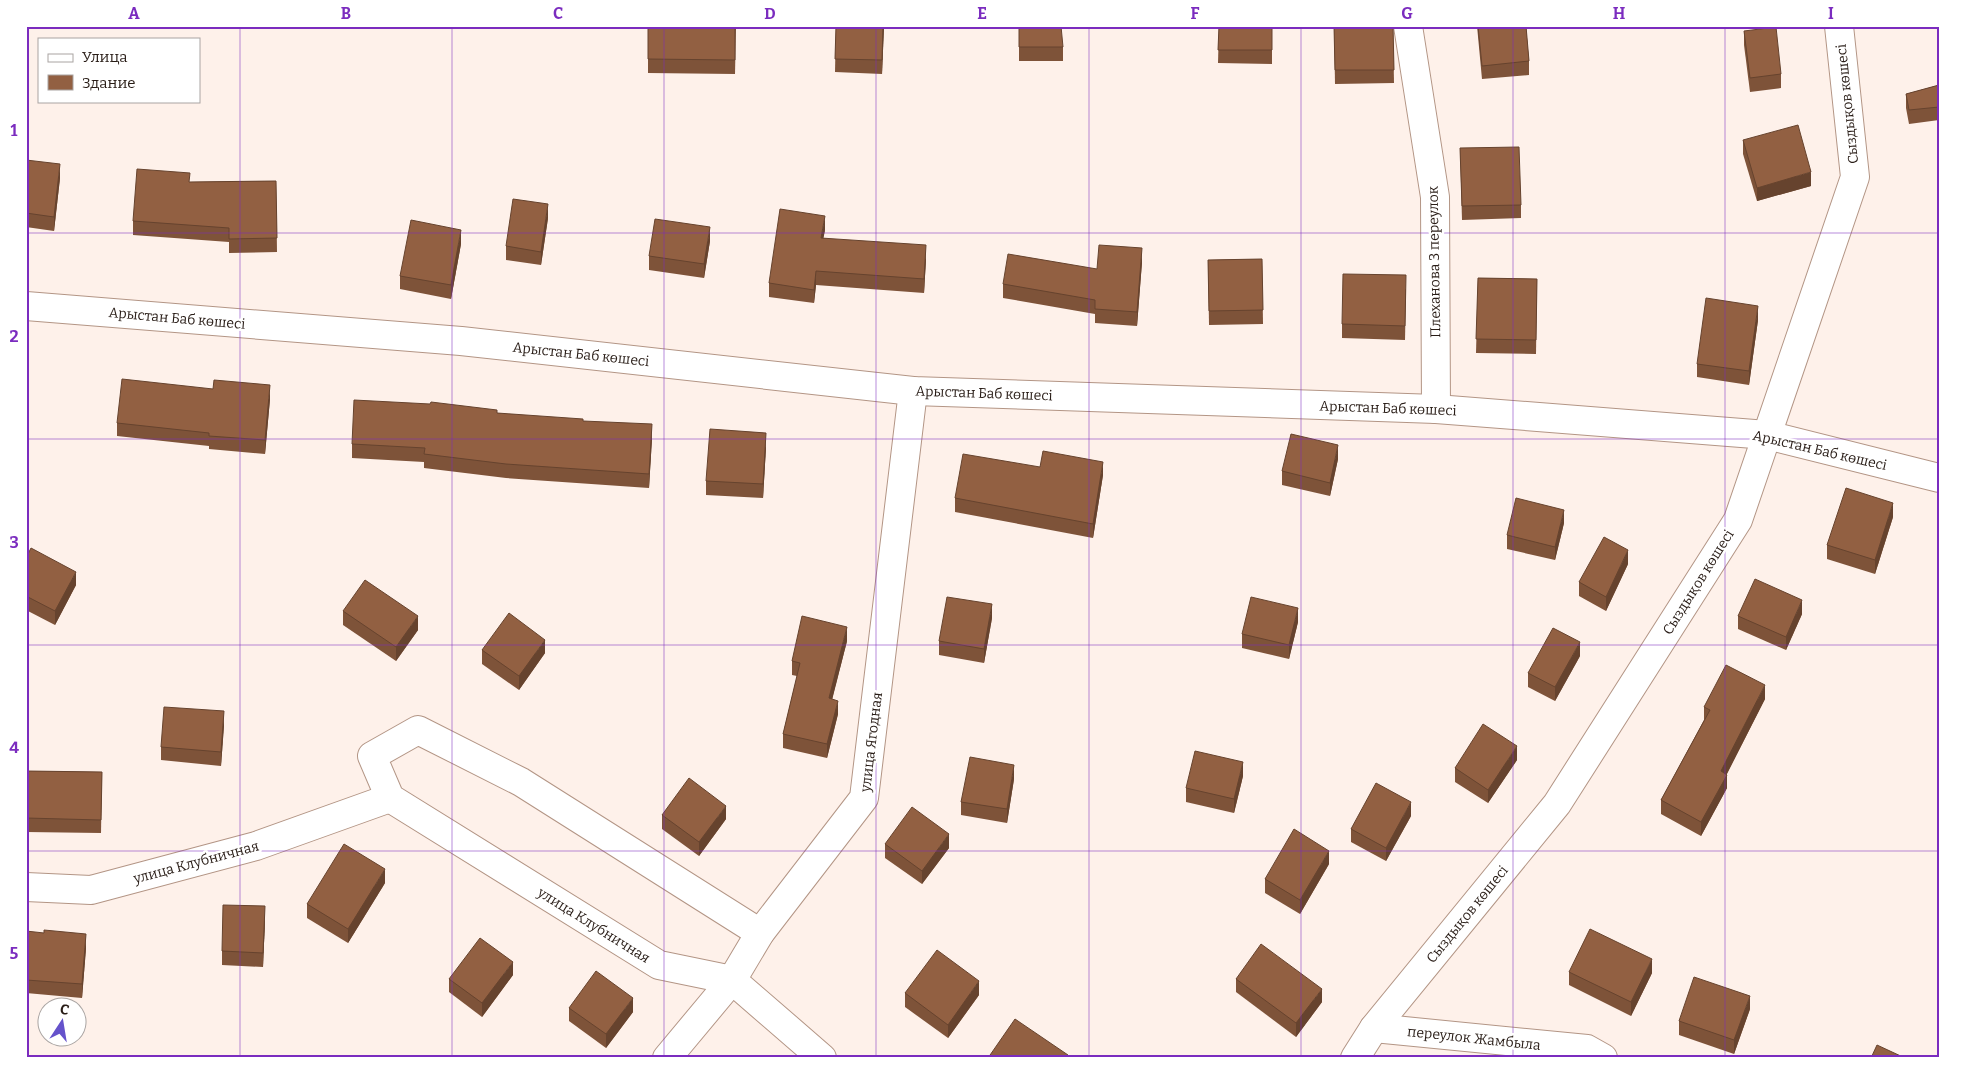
<svg xmlns="http://www.w3.org/2000/svg" width="1965" height="1084" font-family="Bitter,serif">
	<style>
		.lines { fill: none; stroke-linecap: round; stroke-linejoin: round }
		.street-casing { stroke: #b39585; stroke-width: 30 }
		.street { stroke: #fff; stroke-width: 28 }
		.wall { fill: #7e5339 }
		.shaded-wall { fill: #66432e }
		.building { fill: #926042; stroke: #66432e }
		.grid { fill: none; stroke: #7b2cbf; stroke-width: 1; stroke-opacity: 0.55 }
		.labels { text-anchor: middle; stroke-width: 5; stroke-linejoin: round; paint-order: stroke }
		.street-label { font-size: 14px; fill: #281c16; stroke: #fff }
		.neatline { fill: none; stroke: #7b2cbf; stroke-width: 2 }
		.grid-label { font-size: 16px; text-anchor: middle; font-weight: bold; fill: #7b2cbf }
	</style>
	<rect width="100%" height="100%" fill="#fef1ea"/>
	<g class="lines">
		<defs>
			<g id="street">
				<polyline points="1408,26 1435,197 1436,409"/>
				<polyline points="26,306 461,341 913,391 1436,409 1767,435 1939,478"/>
				<polyline points="26,887 91,890 256,846 390,798"/>
				<polyline points="760,933 521,782 418,730 372,756 390,798 659,965 732,980 822,1058"/>
				<polyline points="1374,1028 1587,1049 1603,1058"/>
				<polyline points="667,1058 732,980 760,933 864,798 913,391"/>
				<polyline points="1355,1058 1374,1028 1557,804 1738,520 1855,177 1839,26"/>
			</g>
		</defs>
		<!-- street casing -->
		<use href="#street" class="street-casing"/>
		<!-- street -->
		<use href="#street" class="street"/>
	</g>
	<!-- wall -->
	<g class="wall">
		<polygon points="648,26 736,26 735,74 648,73"/>
		<polygon points="836,26 884,26 882,74 835,72"/>
		<polygon points="1019,26 1063,47 1063,61 1019,61"/>
		<polygon points="1219,26 1272,26 1272,64 1218,63"/>
		<polygon points="1334,26 1393,26 1394,83 1335,84"/>
		<polygon points="1477,26 1526,26 1529,61 1529,75 1482,79"/>
		<polygon points="1744,31 1781,74 1781,88 1750,92 1744,45"/>
		<polygon points="1939,85 1939,120 1909,124 1906,108 1906,94"/>
		<polygon points="1743,140 1811,186 1757,201 1743,154"/>
		<polygon points="1460,148 1521,205 1521,218 1462,220"/>
		<polygon points="26,160 60,178 54,231 26,227"/>
		<polygon points="276,181 277,252 229,253 229,242 133,235 133,221 190,182"/>
		<polygon points="548,218 541,265 506,260 506,246"/>
		<polygon points="825,230 823,238 926,259 924,293 816,285 814,303 769,297 769,283"/>
		<polygon points="710,241 704,278 649,270 649,256"/>
		<polygon points="461,244 451,299 400,289 400,276"/>
		<polygon points="1262,259 1263,324 1209,325 1208,260"/>
		<polygon points="1142,262 1137,326 1095,323 1095,314 1003,298 1003,284"/>
		<polygon points="1478,278 1537,279 1536,354 1476,353"/>
		<polygon points="1406,289 1405,340 1342,338 1342,324"/>
		<polygon points="1758,320 1749,385 1697,377 1697,364"/>
		<polygon points="270,399 265,454 209,449 209,446 117,436 117,423"/>
		<polygon points="497,413 583,421 652,438 649,488 506,478 424,468 424,462 352,458 352,444"/>
		<polygon points="766,447 763,498 706,495 706,481"/>
		<polygon points="1338,459 1330,496 1282,485 1282,471"/>
		<polygon points="1040,467 1103,475 1093,538 955,512 955,498"/>
		<polygon points="1893,517 1875,574 1827,559 1827,545"/>
		<polygon points="1564,523 1555,560 1507,549 1507,535"/>
		<polygon points="26,558 76,585 55,625 26,610"/>
		<polygon points="1628,564 1606,611 1579,596 1579,582"/>
		<polygon points="343,611 418,630 396,661 343,625"/>
		<polygon points="1802,614 1786,650 1738,629 1738,616"/>
		<polygon points="992,618 984,663 939,655 939,641"/>
		<polygon points="1298,622 1289,659 1242,648 1242,634"/>
		<polygon points="847,641 832,699 838,714 827,758 783,748 783,734 797,676 792,675 792,661"/>
		<polygon points="482,650 545,653 519,690 482,664"/>
		<polygon points="1580,656 1555,701 1528,687 1528,673"/>
		<polygon points="1765,699 1727,774 1727,788 1701,836 1661,814 1661,800 1704,720 1704,707"/>
		<polygon points="224,725 221,766 161,760 161,747"/>
		<polygon points="1517,760 1488,803 1455,782 1455,768"/>
		<polygon points="26,771 102,772 101,833 26,832"/>
		<polygon points="1243,776 1234,813 1186,802 1186,788"/>
		<polygon points="1014,779 1007,823 961,815 961,802"/>
		<polygon points="662,815 726,819 699,856 662,829"/>
		<polygon points="1411,816 1386,861 1351,842 1351,829"/>
		<polygon points="885,844 949,848 922,884 885,858"/>
		<polygon points="1329,864 1300,914 1265,893 1265,879"/>
		<polygon points="385,883 348,943 307,918 307,904"/>
		<polygon points="265,920 263,967 222,965 222,951"/>
		<polygon points="26,931 86,948 82,998 26,993"/>
		<polygon points="1569,972 1652,973 1631,1016 1569,985"/>
		<polygon points="513,975 482,1017 449,992 449,979"/>
		<polygon points="1236,979 1322,1002 1296,1037 1236,992"/>
		<polygon points="905,993 979,995 948,1038 905,1007"/>
		<polygon points="569,1008 633,1012 606,1048 569,1021"/>
		<polygon points="1750,1009 1734,1054 1679,1035 1679,1021"/>
	</g>
	<!-- shaded-wall -->
	<g class="shaded-wall">
		<polygon points="883,26 884,26 882,74 882,60"/>
		<polygon points="60,164 60,178 54,231 54,217"/>
		<polygon points="1811,172 1811,186 1757,201 1757,188"/>
		<polygon points="548,204 548,218 541,265 541,252"/>
		<polygon points="825,216 825,230 821,251 821,238"/>
		<polygon points="710,227 710,241 704,278 704,264"/>
		<polygon points="461,230 461,244 451,299 451,285"/>
		<polygon points="926,245 926,259 924,293 924,279"/>
		<polygon points="1142,248 1142,262 1137,326 1137,312"/>
		<polygon points="816,271 816,285 814,303 814,290"/>
		<polygon points="1758,306 1758,320 1749,385 1749,371"/>
		<polygon points="270,385 270,399 265,454 265,440"/>
		<polygon points="652,424 652,438 649,488 649,474"/>
		<polygon points="766,433 766,447 763,498 763,484"/>
		<polygon points="1338,445 1338,459 1330,496 1330,483"/>
		<polygon points="1103,462 1103,475 1093,538 1093,524"/>
		<polygon points="1893,503 1893,517 1875,574 1875,560"/>
		<polygon points="1564,510 1564,523 1555,560 1555,547"/>
		<polygon points="1628,550 1628,564 1606,611 1606,597"/>
		<polygon points="76,572 76,585 55,625 55,611"/>
		<polygon points="1802,600 1802,614 1786,650 1786,637"/>
		<polygon points="992,604 992,618 984,663 984,649"/>
		<polygon points="1298,608 1298,622 1289,659 1289,645"/>
		<polygon points="418,616 418,630 396,661 396,647"/>
		<polygon points="847,627 847,641 829,712 829,698"/>
		<polygon points="545,640 545,653 519,690 519,676"/>
		<polygon points="1580,642 1580,656 1555,701 1555,687"/>
		<polygon points="1765,685 1765,699 1721,785 1721,771"/>
		<polygon points="838,701 838,714 827,758 827,744"/>
		<polygon points="224,711 224,725 221,766 221,752"/>
		<polygon points="1517,746 1517,760 1488,803 1488,790"/>
		<polygon points="1243,762 1243,776 1234,813 1234,799"/>
		<polygon points="1014,765 1014,779 1007,823 1007,809"/>
		<polygon points="1727,775 1727,788 1701,836 1701,822"/>
		<polygon points="1411,802 1411,816 1386,861 1386,848"/>
		<polygon points="726,806 726,819 699,856 699,842"/>
		<polygon points="949,834 949,848 922,884 922,871"/>
		<polygon points="1329,851 1329,864 1300,914 1300,900"/>
		<polygon points="385,869 385,883 348,943 348,929"/>
		<polygon points="265,906 265,920 263,967 263,953"/>
		<polygon points="86,934 86,948 82,998 82,984"/>
		<polygon points="1652,959 1652,973 1631,1016 1631,1002"/>
		<polygon points="513,962 513,975 482,1017 482,1003"/>
		<polygon points="979,981 979,995 948,1038 948,1025"/>
		<polygon points="1322,989 1322,1002 1296,1037 1296,1023"/>
		<polygon points="1750,996 1750,1009 1734,1054 1734,1040"/>
		<polygon points="633,998 633,1012 606,1048 606,1034"/>
	</g>
	<!-- building -->
	<g class="building">
		<polygon points="648,26 735,26 735,60 648,59"/>
		<polygon points="836,26 883,26 882,60 835,59"/>
		<polygon points="1019,26 1061,26 1063,47 1019,47"/>
		<polygon points="1219,26 1272,26 1272,50 1218,50"/>
		<polygon points="1334,26 1393,26 1394,70 1335,70"/>
		<polygon points="1478,26 1526,26 1529,61 1482,66"/>
		<polygon points="1776,27 1781,74 1750,78 1744,31"/>
		<polygon points="1939,85 1939,107 1909,110 1906,94"/>
		<polygon points="1798,125 1811,172 1757,188 1743,140"/>
		<polygon points="1519,147 1521,205 1462,206 1460,148"/>
		<polygon points="26,160 60,164 54,217 26,213"/>
		<polygon points="137,169 190,173 189,182 276,181 277,238 229,239 229,228 133,221"/>
		<polygon points="513,199 548,204 541,252 506,246"/>
		<polygon points="780,209 825,216 821,238 926,245 924,279 816,271 814,290 769,283"/>
		<polygon points="655,219 710,227 704,264 649,256"/>
		<polygon points="411,220 461,230 451,285 400,276"/>
		<polygon points="1099,245 1142,248 1137,312 1095,309 1095,300 1003,284 1008,254 1097,269"/>
		<polygon points="1262,259 1263,310 1209,311 1208,260"/>
		<polygon points="1343,274 1406,275 1405,326 1342,324"/>
		<polygon points="1478,278 1537,279 1536,340 1476,339"/>
		<polygon points="1706,298 1758,306 1749,371 1697,364"/>
		<polygon points="122,379 213,389 214,380 270,385 265,440 209,436 209,433 117,423"/>
		<polygon points="354,400 430,404 431,402 497,410 497,413 583,419 583,421 652,424 649,474 506,464 424,454 425,448 352,444"/>
		<polygon points="710,429 766,433 763,484 706,481"/>
		<polygon points="1291,434 1338,445 1330,483 1282,471"/>
		<polygon points="1043,451 1103,462 1093,524 955,498 963,454 1040,467"/>
		<polygon points="1846,488 1893,503 1875,560 1827,545"/>
		<polygon points="1516,498 1564,510 1555,547 1507,535"/>
		<polygon points="1604,537 1628,550 1606,597 1579,582"/>
		<polygon points="31,548 76,572 55,611 26,596 26,558"/>
		<polygon points="1755,579 1802,600 1786,637 1738,616"/>
		<polygon points="365,580 418,616 396,647 343,611"/>
		<polygon points="947,597 992,604 984,649 939,641"/>
		<polygon points="1251,597 1298,608 1289,645 1242,634"/>
		<polygon points="509,613 545,640 519,676 482,650"/>
		<polygon points="802,616 847,627 829,698 838,701 827,744 783,734 800,663 792,661"/>
		<polygon points="1553,628 1580,642 1555,687 1528,673"/>
		<polygon points="1726,665 1765,685 1721,771 1727,775 1701,822 1661,800 1710,710 1704,707"/>
		<polygon points="164,707 224,711 221,752 161,747"/>
		<polygon points="1483,724 1517,746 1488,790 1455,768"/>
		<polygon points="1195,751 1243,762 1234,799 1186,788"/>
		<polygon points="970,757 1014,765 1007,809 961,802"/>
		<polygon points="26,771 102,772 101,820 26,818"/>
		<polygon points="689,778 726,806 699,842 662,815"/>
		<polygon points="1376,783 1411,802 1386,848 1351,829"/>
		<polygon points="912,807 949,834 922,871 885,844"/>
		<polygon points="1294,829 1329,851 1300,900 1265,879"/>
		<polygon points="344,844 385,869 348,929 307,904"/>
		<polygon points="223,905 265,906 263,953 222,951"/>
		<polygon points="1590,929 1652,959 1631,1002 1569,972"/>
		<polygon points="44,930 86,934 82,984 26,980 26,931 44,933"/>
		<polygon points="480,938 513,962 482,1003 449,979"/>
		<polygon points="1261,944 1322,989 1296,1023 1236,979"/>
		<polygon points="937,950 979,981 948,1025 905,993"/>
		<polygon points="596,971 633,998 606,1034 569,1008"/>
		<polygon points="1694,977 1750,996 1734,1040 1679,1021"/>
		<polygon points="1015,1019 1068,1055 1066,1058 988,1058"/>
		<polygon points="1877,1045 1905,1058 1871,1058"/>
	</g>
	<!-- grid -->
	<path class="grid" d="M240,26V1058M452,26V1058M664,26V1058M876,26V1058M1089,26V1058M1301,26V1058M1513,26V1058M1725,26V1058M26,233H1939M26,439H1939M26,645H1939M26,851H1939"/>
	<g class="labels">
		<!-- street labels -->
		<g class="street-label">
			<text transform="translate(1847 104) rotate(-96)" y="5">Сыздықов көшесі</text>
			<text transform="translate(1434 262) rotate(-91)" y="5">Плеханова 3 переулок</text>
			<text transform="translate(177 318) rotate(5)" y="5">Арыстан Баб көшесі</text>
			<text transform="translate(581 354) rotate(6)" y="5">Арыстан Баб көшесі</text>
			<text transform="translate(984 393) rotate(2)" y="5">Арыстан Баб көшесі</text>
			<text transform="translate(1388 408) rotate(2)" y="5">Арыстан Баб көшесі</text>
			<text transform="translate(1820 450) rotate(13)" y="5">Арыстан Баб көшесі</text>
			<text transform="translate(1698 582) rotate(-58)" y="5">Сыздықов көшесі</text>
			<text transform="translate(871 742) rotate(-83)" y="5">улица Ягодная</text>
			<text transform="translate(196 862) rotate(-15)" y="5">улица Клубничная</text>
			<text transform="translate(1467 914) rotate(-51)" y="5">Сыздықов көшесі</text>
			<text transform="translate(594 925) rotate(32)" y="5">улица Клубничная</text>
			<text transform="translate(1474 1038) rotate(6)" y="5">переулок Жамбыла</text>
		</g>
	</g>
	<!-- border -->
	<rect width="1965" height="1084" fill="none" stroke="#ffffff" stroke-width="55"/>
	<!-- legend -->
	<rect x="38" y="38" width="162" height="65" fill="#ffffff" stroke="#a9a4a2"/>
	<rect x="48" y="54" width="25" height="8" fill="#ffffff" stroke="#a9a4a2"/>
	<text x="82" y="62" font-size="15" fill="#281c16">Улица</text>
	<rect x="48" y="75" width="25" height="15" fill="#926042" stroke="#a9a4a2"/>
	<text x="82" y="88" font-size="15" fill="#281c16">Здание</text>
	<!-- north arrow -->
	<g transform="translate(62 1022) rotate(12)"><circle r="24" fill="#ffffff" stroke="#a9a4a2"/>
	<path d="M0-4L9 19L0 12L-9 19Z" fill="#6552cb"/>
	<text y="-8" font-size="14" font-weight="bold" text-anchor="middle" fill="#281c16">С</text>
	</g>
	<rect x="28" y="28" width="1910" height="1028" class="neatline"/>
	<g class="grid-label">
		<text x="134" y="19">A</text>
		<text x="346" y="19">B</text>
		<text x="558" y="19">C</text>
		<text x="770" y="19">D</text>
		<text x="982" y="19">E</text>
		<text x="1195" y="19">F</text>
		<text x="1407" y="19">G</text>
		<text x="1619" y="19">H</text>
		<text x="1831" y="19">I</text>
		<text x="14" y="136">1</text>
		<text x="14" y="342">2</text>
		<text x="14" y="548">3</text>
		<text x="14" y="753">4</text>
		<text x="14" y="959">5</text>
	</g>
</svg>
